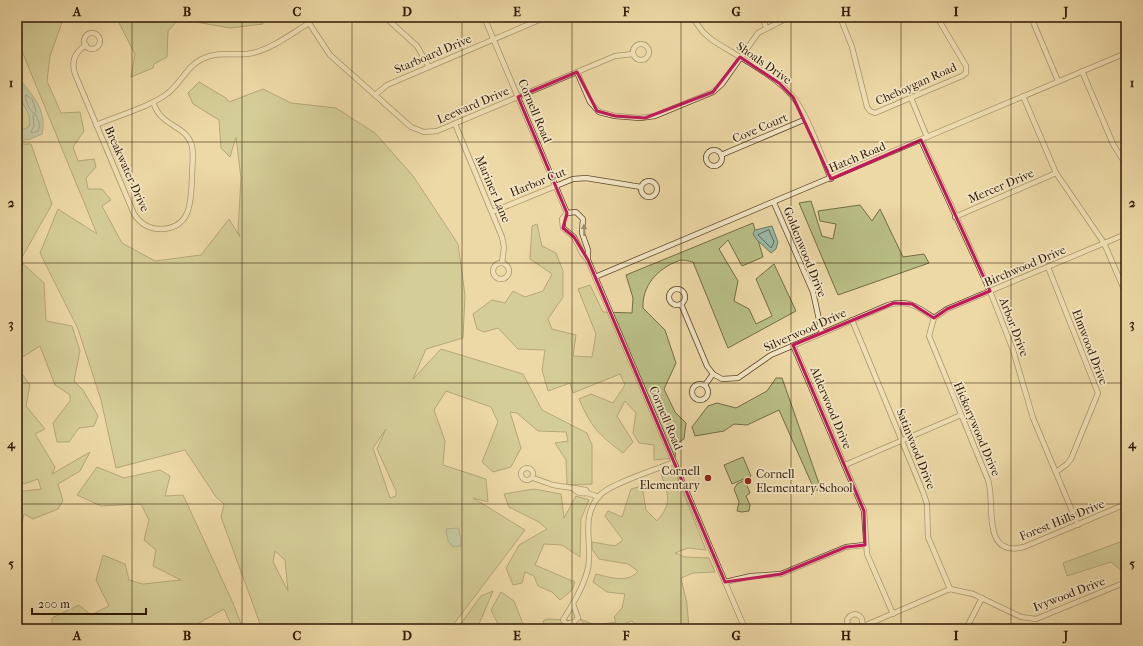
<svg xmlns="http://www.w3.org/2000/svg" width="1143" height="646" font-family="'IM FELL French Canon',serif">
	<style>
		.green { fill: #b9bf86; stroke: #746c45; fill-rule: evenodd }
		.water { fill: #99baa7; stroke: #6f7a66 }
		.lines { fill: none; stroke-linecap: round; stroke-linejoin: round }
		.shore { stroke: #646a56; stroke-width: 1 }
		.minor-casing { stroke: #5e492c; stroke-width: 6 }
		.minor { stroke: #f3e6c5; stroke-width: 4.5 }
		.oneway { fill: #9b8a6e }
		.marked { fill: none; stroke: #c2185b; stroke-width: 3; stroke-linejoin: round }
		.grid { fill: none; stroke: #2f1904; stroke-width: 1; stroke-opacity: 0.55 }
		.poi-dot { fill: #8f2418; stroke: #f3e6c5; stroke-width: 1.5 }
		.labels { text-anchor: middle; stroke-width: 3.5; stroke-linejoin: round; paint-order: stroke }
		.street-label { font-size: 12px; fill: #2f1904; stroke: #f3e6c5 }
		.poi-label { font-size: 12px; fill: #2f1904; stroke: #f3e6c5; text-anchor: end }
		.neatline { fill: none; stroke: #2f1904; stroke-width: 1.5 }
		.grid-label { font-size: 13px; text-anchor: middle; font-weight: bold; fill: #2f1904 }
	</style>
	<rect width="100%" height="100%" fill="#edd9a6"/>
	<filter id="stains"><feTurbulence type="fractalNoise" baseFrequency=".005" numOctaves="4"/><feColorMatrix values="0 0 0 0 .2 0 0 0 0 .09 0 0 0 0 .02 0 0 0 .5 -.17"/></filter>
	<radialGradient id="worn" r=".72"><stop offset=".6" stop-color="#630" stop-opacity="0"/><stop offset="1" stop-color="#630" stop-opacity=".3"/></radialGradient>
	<!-- green -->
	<g class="green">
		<path d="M17,17H64L50,56L47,81L61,113L80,112L84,131L73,147L78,161L94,159L96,167L86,178L88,189H102L111,200L102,206L122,243L155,261L201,255L229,219L240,237L238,231L241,178L236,137L230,157L221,148L219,120L193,104L188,93L199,82L226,98L229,102L263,89L291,103L336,108L375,133L413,176L458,244L465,295L463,338L426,349L413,379L441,349L523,374L542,410L587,433L592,445V484L567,485L566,460L555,443L568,441L566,432L538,431L517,413L510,412L521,448L511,467L493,472L482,462L498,422L491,407L446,391L434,410L445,441L443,465L486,479L488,502L473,498L525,530L450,629H262L221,517L224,504L216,497L185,450L116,468L101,400L78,329L40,253L58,209L97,234L17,39ZM386,429L377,449L396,491V496L390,498L373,448ZM275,551L285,560L288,591L273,562Z"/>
		<polygon points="116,17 260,17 263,24 230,28 179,19 168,31 167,57 154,64 153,68 131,77 135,54"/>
		<polygon points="17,93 33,115 27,131 17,132"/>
		<polygon points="17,144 31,144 52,204 20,261 44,283 46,321 72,326 80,351 74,381 83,390 98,416 94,426 79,428 69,442 57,442 53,423 70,401 70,395 55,385 40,346 21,358 17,367 30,385 26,406 45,429 35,434 55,467 52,474 90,452 80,471 58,484 63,501 58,509 33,519 24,514 22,522 17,524 17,492 41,489 38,479 24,484 17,479"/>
		<polygon points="811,201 822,236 833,239 836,224 820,221 818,211 860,205 872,221 880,209 903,257 924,254 929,263 838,295 799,203"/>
		<path d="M753,223L763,257L742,266L728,240L719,249L738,281L734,301L749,309L756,324L772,316L756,279L774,264L796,311L728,348L693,262C689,261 682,259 678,261C657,269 642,286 643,308L665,330L676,363L664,389L675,412L686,423L684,439L676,444L675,458L654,460V445L639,443L633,433L636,413L625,401L617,416L633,442L623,453C598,434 592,428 579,399L591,394L613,403L625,385L620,374L573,393L570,383L548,391L542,370L545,350L518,349L498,328L484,332L477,329L473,314L492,300L505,303L513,291L525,297L543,291L552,274L530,259L532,226L537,224L542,246L556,253L563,271V297L548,319L552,329L576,335L573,356L592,357L596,334L578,289L590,285L603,312L632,313L633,298L626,275Z"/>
		<polygon points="776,378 782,378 822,492 814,489 779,410 747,425 734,424 724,431 695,436 692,427 708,406 717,403 736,408 767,391"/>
		<polygon points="743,457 751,476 732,484 724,465"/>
		<path d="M97,467L124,478L160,470L170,476L165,496L183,495L233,603L243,629H226L231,625L224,609L188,629H96L92,626C87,630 78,631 72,627L71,629H52V618L79,605L91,615L109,606L96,580L103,555L125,564L129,580L143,584L181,580L153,566L156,550L144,540L149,520L141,504L101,506L77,495Z"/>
		<path d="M675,472L706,550L688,548L675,553L685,557L709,558L715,572L693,573L681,578L687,604L689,629H640L632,621L626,623L628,629H588L580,619L595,625L616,622L614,617L622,608L625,594L607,592L593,582L596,574C609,577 628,584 638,571L628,564L599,559L592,549V542L615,546L623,540L605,516L608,511L622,517L631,489L642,486L646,510L657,521C673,502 668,495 661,474Z"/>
		<polygon points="745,480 750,493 746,496 750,505 749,511 742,512 737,511 739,502 734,489 737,484"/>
		<polygon points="534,489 561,494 564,518 576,496 589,500 581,519 580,557 562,545 544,544 535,565 575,582 572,590 560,600 552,592 538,586 534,576 525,572 522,583 513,585 506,568 519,545 547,529 539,522 509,507 504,494"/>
		<polygon points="1126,534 1126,571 1123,572 1111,562 1067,576 1063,563 1123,541"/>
		<polygon points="493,591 477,629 457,629 481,596"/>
		<polygon points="501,592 514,601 525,629 496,629 499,626 491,610"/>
		<polygon points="547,619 568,620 573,629 546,629 543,621"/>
	</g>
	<!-- water -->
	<g class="water">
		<path d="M17,77C31,93 48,110 42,134L30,139L17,141V131L27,128L30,125L29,115L17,92Z"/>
		<polygon points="772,226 778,242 776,249 771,253 757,240 753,234 755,230"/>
		<polygon points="458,528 461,538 461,546 453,547 448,541 446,529"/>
	</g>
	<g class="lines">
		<!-- shore -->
		<g class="shore">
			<polygon points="26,95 32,99 36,111 34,114 29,108 25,97"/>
			<polygon points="36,115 40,125 38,131 32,133 31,131 34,126 33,116"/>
			<polygon points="769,230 774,242 771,248 758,235"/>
		</g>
		<defs>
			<g id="minor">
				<polyline points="305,17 330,55 411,127 424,132 437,131 615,56 633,54"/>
				<polyline points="385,17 417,46 429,67"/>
				<polyline points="484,17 567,213"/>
				<path d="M692,17L703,32L712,40C737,56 777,76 794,98C809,118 821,155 831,179"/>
				<polyline points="762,17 766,27"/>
				<polyline points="840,17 852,47 867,107 870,111 875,113 962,76 966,73 966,66 937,17"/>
				<polyline points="1031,17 1058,81"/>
				<circle cx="92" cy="41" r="8"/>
				<circle cx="641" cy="52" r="8"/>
				<path d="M86,45C75,52 71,62 75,74L134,214C140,223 149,229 160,229C192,229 191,200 192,176C192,167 194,155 192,146C187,129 173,128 162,117C157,113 155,107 153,102"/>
				<polyline points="1082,71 1113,144 1126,165"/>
				<polyline points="577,72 590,102 599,112 615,116 640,118 655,116 713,92 722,84 758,33 789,17"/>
				<polyline points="375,95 387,85 546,17"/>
				<polyline points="1023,96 1056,173 1104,243 1126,294"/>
				<polyline points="911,98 927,137"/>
				<polyline points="455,124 502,237 504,247 502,263"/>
				<path d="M96,125C117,116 152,106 168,93C181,83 187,66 202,59C219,50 235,57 253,53C273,48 291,34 309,23"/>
				<polyline points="921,140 990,291 1013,350 1033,418 1078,525"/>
				<circle cx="714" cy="158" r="8"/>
				<polyline points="721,155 806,119"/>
				<circle cx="649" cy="189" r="8"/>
				<polyline points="774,203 813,292 822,333"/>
				<polyline points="492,212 573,179 586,178 641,187"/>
				<polyline points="955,217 1056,173"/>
				<path d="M1126,234L947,309L934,318L929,336L988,480C996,503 980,558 1024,547L1126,504"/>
				<polyline points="588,260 588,250 582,233 583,219 576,212 567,213 562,219 563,228 574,237 582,253 588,260 745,629"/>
				<circle cx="501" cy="271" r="8"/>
				<polyline points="1048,267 1098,393 1071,459 1067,464 1056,472"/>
				<polyline points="595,277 1126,53"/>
				<circle cx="677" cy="297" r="8"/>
				<path d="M681,304L707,366L713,374L722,379L738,378L771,355L888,305C908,299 918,307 934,318"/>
				<polyline points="852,320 923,492 927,504 928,537 950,589"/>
				<polyline points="793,345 864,511 867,554 893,614"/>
				<circle cx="700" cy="392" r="8"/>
				<polyline points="705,385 713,374"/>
				<polyline points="845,465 961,415"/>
				<circle cx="527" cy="474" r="6"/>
				<polyline points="533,478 553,485 586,490 587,493 599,497"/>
				<path d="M573,488C577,493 582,494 587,493"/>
				<polyline points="725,582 751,576 781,574 846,547 865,545"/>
				<path d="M573,604L578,618L574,622L567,624L563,620C573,604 584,586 588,568C593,544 580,518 599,496C609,484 658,469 674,462"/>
				<polyline points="863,625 866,625 950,589 973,594 1021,617 1036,619 1126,582"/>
				<path d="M851,629L848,626L847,620C854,607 869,619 859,629"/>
				<polyline points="966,629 982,598"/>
			</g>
		</defs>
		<!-- minor casing -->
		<use href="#minor" class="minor-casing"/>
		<!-- minor -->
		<use href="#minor" class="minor"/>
	</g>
	<!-- one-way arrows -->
	<defs><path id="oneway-solid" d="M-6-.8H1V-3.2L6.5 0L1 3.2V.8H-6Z"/></defs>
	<use class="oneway" href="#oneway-solid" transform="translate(584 230) rotate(-91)"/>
	<!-- marked area -->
	<path d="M0 0H1143V646H0ZM740,57L779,83L793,97L831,179L921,140L990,291L947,309L934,318L912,304L894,303L793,345L864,511L865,545L846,547L781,574L725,582L588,260L574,237L563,228L567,213L518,97L577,72L597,111L615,116L645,118L713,92Z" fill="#edd9a6" fill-opacity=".55" fill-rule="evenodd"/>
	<path class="marked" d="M740,57L779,83L793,97L831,179L921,140L990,291L947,309L934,318L912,304L894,303L793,345L864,511L865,545L846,547L781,574L725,582L588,260L574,237L563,228L567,213L518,97L577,72L597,111L615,116L645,118L713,92Z"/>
	<!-- grid -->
	<path class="grid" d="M132,17V629M242,17V629M352,17V629M462,17V629M572,17V629M681,17V629M791,17V629M901,17V629M1011,17V629M17,142H1126M17,263H1126M17,383H1126M17,504H1126"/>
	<!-- markers -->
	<g class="poi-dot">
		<circle cx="708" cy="478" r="4"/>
		<circle cx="748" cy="481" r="4"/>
	</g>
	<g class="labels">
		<!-- street labels -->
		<g class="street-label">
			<text transform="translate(433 54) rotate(-23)" y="4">Starboard Drive</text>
			<text transform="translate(764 63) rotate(35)" y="4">Shoals Drive</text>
			<text transform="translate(916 84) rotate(-24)" y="4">Cheboygan Road</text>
			<text transform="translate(473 105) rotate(-23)" y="4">Leeward Drive</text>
			<text transform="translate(535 111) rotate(67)" y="4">Cornell Road</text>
			<text transform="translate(760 128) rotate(-23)" y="4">Cove Court</text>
			<text transform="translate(857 157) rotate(-23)" y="4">Hatch Road</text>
			<text transform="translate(127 169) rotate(66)" y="4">Breakwater Drive</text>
			<text transform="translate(538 182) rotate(-22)" y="4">Harbor Cut</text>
			<text transform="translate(1001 186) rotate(-23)" y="4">Mercer Drive</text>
			<text transform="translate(493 189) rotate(67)" y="4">Mariner Lane</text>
			<text transform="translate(805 252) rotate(68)" y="4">Goldenwood Drive</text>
			<text transform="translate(1025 266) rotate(-23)" y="4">Birchwood Drive</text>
			<text transform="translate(1014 327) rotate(69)" y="4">Arbor Drive</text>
			<text transform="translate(805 330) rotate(-24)" y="4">Silverwood Drive</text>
			<text transform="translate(1090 347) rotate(69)" y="4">Elmwood Drive</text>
			<text transform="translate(831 408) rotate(67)" y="4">Alderwood Drive</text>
			<text transform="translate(666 418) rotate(67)" y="4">Cornell Road</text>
			<text transform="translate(977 429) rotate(67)" y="4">Hickorywood Drive</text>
			<text transform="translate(916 449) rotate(68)" y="4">Satinwood Drive</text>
			<text transform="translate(1062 520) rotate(-22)" y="4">Forest Hills Drive</text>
			<text transform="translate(1069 594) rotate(-21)" y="4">Ivywood Drive</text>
		</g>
		<!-- poi labels -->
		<g class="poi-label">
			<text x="700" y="475">Cornell<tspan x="700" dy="14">Elementary</tspan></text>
			<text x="756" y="478" text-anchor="start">Cornell<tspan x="756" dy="14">Elementary School</tspan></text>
		</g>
	</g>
	<!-- margin -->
	<rect width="1143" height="646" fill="none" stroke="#edd9a6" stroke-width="44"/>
	<!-- scale -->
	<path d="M32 608v6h114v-6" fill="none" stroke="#2f1904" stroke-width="2"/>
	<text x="38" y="608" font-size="12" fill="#2f1904" stroke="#f3e6c5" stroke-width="3" paint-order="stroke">200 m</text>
	<rect x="22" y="22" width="1099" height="602" class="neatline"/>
	<g class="grid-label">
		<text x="77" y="16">A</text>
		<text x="187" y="16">B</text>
		<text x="297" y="16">C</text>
		<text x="407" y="16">D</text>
		<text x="517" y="16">E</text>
		<text x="626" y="16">F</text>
		<text x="736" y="16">G</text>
		<text x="846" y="16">H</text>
		<text x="956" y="16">I</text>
		<text x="1066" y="16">J</text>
		<text x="11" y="87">1</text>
		<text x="1132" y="87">1</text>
		<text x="11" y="207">2</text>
		<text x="1132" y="207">2</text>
		<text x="11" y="328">3</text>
		<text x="1132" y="328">3</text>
		<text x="11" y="448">4</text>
		<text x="1132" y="448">4</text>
		<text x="11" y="568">5</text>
		<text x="1132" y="568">5</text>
		<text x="77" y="640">A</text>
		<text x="187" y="640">B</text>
		<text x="297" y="640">C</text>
		<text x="407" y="640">D</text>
		<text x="517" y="640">E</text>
		<text x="626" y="640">F</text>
		<text x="736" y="640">G</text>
		<text x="846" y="640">H</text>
		<text x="956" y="640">I</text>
		<text x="1066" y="640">J</text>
	</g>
	<rect width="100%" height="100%" filter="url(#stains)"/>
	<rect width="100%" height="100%" fill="url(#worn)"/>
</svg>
